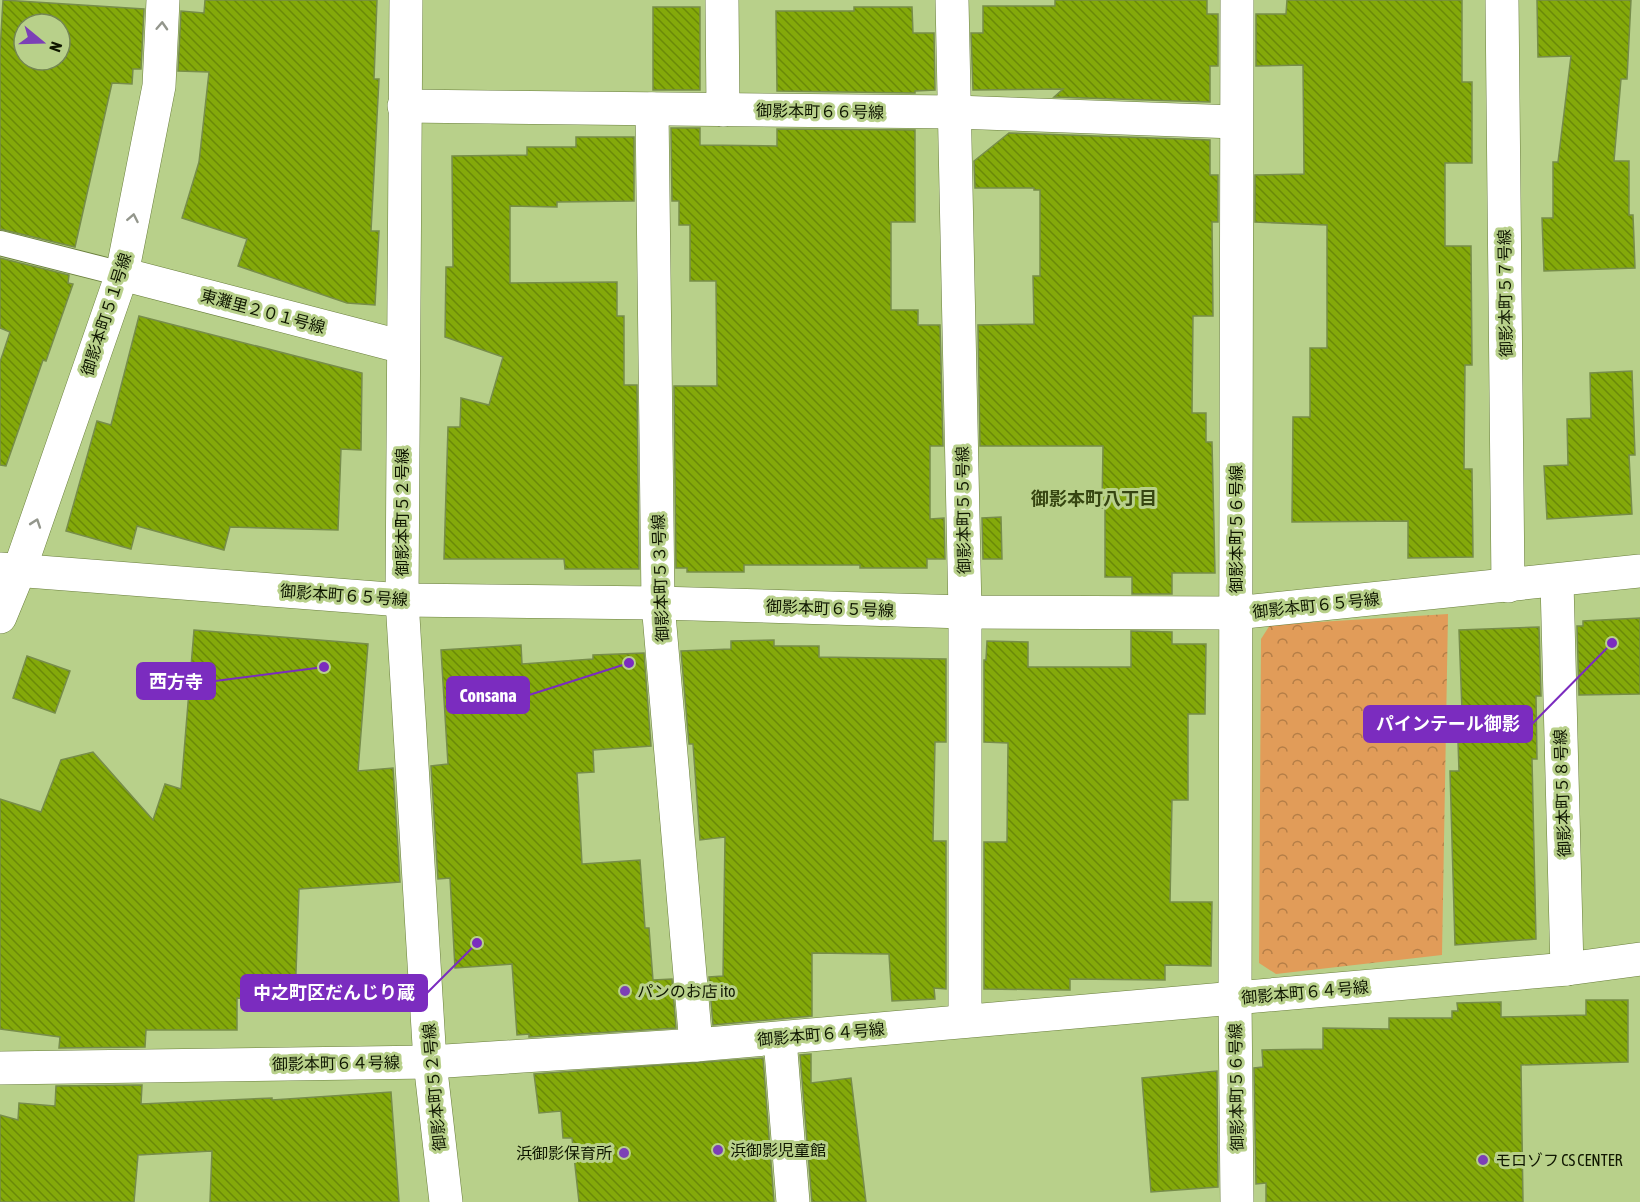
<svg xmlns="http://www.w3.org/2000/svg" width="1640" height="1202" font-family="'Asap Condensed','Noto Sans JP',sans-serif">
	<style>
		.park { fill: url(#park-crowns) }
		.building { fill: url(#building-back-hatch); stroke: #778d4a; stroke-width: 1.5; fill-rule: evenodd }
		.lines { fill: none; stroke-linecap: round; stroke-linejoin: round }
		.service-casing { stroke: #697e3b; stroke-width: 26 }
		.minor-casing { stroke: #697e3b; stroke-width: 34 }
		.service { stroke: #fff; stroke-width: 24 }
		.minor { stroke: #fff; stroke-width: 33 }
		.oneway { stroke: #93968c }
		.poi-dot { fill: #7c40b6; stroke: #b8d08a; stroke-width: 2 }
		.labels { text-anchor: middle; stroke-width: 6; stroke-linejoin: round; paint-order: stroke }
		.street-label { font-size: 16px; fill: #0f1600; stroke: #b8d08a }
		.poi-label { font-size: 16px; fill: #0f1600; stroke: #b8d08a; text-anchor: start }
		.neighbourhood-label { font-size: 18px; font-weight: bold; fill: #364511; stroke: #b8d08a }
		.leader { fill: none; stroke: #7b2cbf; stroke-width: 2 }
		.callout-dot { fill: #7b2cbf; stroke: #b8d08a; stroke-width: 2 }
		.callout { fill: #7b2cbf; stroke: #7b2cbf; stroke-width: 2 }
		.callout-label { font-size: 18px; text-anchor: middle; font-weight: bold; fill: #fff }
	</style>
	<defs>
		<pattern id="park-crowns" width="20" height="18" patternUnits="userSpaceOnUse" patternTransform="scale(1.5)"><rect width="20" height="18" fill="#e19c59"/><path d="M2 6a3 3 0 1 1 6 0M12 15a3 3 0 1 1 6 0" fill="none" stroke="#b57e47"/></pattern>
		<pattern id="building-back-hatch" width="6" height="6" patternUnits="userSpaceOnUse" patternTransform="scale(1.5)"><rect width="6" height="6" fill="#84a90a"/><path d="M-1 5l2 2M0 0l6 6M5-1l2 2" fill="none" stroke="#6a8908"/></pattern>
	</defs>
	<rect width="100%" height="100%" fill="#b8d08a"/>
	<!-- park -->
	<polygon class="park" points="1448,614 1442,955 1276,974 1259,963 1261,639 1270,625"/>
	<!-- building -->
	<g class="building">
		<path d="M3,0L144,9L141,69H133L132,84L112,83L75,247L0,229V51ZM24,24H60V60H24Z"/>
		<polygon points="205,0 377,0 374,79 379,79 371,231 379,231 375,305 347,303 238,266 247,239 182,218 199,162 209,72 178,71 181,11 204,13"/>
		<polygon points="1055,0 1207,0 1207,14 1218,14 1218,66 1210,66 1210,102 1054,97 1063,89 973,90 971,33 983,33 983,6 1055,6"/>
		<polygon points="1287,0 1462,0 1462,82 1472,82 1472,163 1445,163 1445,246 1471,246 1472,365 1465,365 1464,469 1472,469 1473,557 1408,558 1408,521 1292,522 1293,417 1310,417 1310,348 1327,348 1327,225 1255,222 1255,175 1304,174 1303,65 1256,66 1256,14 1286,14"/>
		<polygon points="1537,0 1631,0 1627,79 1621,79 1614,161 1629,161 1629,215 1633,215 1635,268 1544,271 1542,218 1553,218 1553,162 1558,162 1571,56 1538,57"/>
		<rect x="653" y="7" width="47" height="83"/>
		<polygon points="854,7 912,7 913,33 934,33 935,90 915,91 915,93 777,91 776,11 854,11"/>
		<polygon points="671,128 700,128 700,145 777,146 777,129 915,130 915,222 891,222 891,310 918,310 918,325 940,325 943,446 930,446 930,519 944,518 945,559 927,559 927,568 860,568 860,565 744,565 744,572 687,572 687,568 676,568 674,386 717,386 716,281 690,281 690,225 679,225 679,201 672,201"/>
		<polygon points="1009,133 1210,140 1210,175 1218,175 1218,222 1212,222 1213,316 1193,316 1192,413 1206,413 1206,442 1212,442 1215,573 1172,573 1172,594 1132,594 1132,577 1105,577 1105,508 1102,508 1103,446 980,446 978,325 1034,324 1033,276 1040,276 1040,190 1034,190 1034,188 975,188 974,161"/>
		<polygon points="576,137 634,137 634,201 557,202 557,207 510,206 510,283 617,282 617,316 624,316 624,385 637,385 639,569 565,569 564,559 444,559 448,427 460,427 461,398 489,405 503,357 445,337 446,267 453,267 452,156 527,155 527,147 576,147"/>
		<polygon points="0,258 69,275 68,283 73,284 46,361 43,360 6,466 0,465 0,362 10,332 0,328"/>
		<polygon points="139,316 362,373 361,450 341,449 338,530 230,527 224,550 137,526 131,549 66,531 97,421 111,425"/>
		<polygon points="1632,371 1635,455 1629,455 1632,514 1547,519 1544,466 1568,465 1567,419 1591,418 1590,373"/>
		<polygon points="1001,517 1002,559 983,559 982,518"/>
		<polygon points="1640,618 1640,694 1579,695 1577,626 1583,626 1583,621"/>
		<polygon points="1539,627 1541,696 1536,696 1537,759 1532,759 1536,939 1455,945 1450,771 1459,771 1457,711 1462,711 1459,630"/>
		<polygon points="194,630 368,644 358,771 393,768 400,882 299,889 295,1000 237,998 237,1030 146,1030 145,1047 59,1048 60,1037 0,1029 0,799 41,812 61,760 93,752 153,820 165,784 181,789"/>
		<polygon points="1131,631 1172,632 1172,644 1206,644 1205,714 1188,714 1188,800 1172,800 1170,902 1212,902 1211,966 1165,965 1165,980 1070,979 1070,990 984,989 984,842 1007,842 1008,743 984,742 984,660 986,660 987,641 1028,642 1028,667 1131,667"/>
		<polygon points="774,640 774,646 819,646 819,657 946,659 946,742 935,742 933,841 946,841 946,989 934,988 935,999 892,1001 889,954 812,953 812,1016 713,1025 709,977 723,976 725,837 700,840 693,744 689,744 681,651 731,649 731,641"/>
		<polygon points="521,645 522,664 593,659 593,655 644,653 651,746 593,750 594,772 577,773 582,864 640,860 645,928 649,928 653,980 672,979 676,1028 529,1037 529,1034 517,1035 512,964 455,968 450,878 438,879 431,766 448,764 441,650"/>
		<polygon points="27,656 70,671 55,713 13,698"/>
		<polygon points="1586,1000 1628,1000 1628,1062 1521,1065 1523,1202 1266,1202 1266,1183 1256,1184 1254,1068 1263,1067 1262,1050 1323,1049 1323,1028 1389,1029 1389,1018 1452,1018 1452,1011 1458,1011 1457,1003 1501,1002 1501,1017 1586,1015"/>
		<polygon points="811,1054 811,1083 851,1078 866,1202 812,1202 800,1055"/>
		<polygon points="763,1058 774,1202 579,1202 572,1138 563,1138 561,1111 539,1113 534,1074"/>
		<polygon points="1217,1071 1218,1187 1151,1192 1142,1078"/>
		<polygon points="142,1085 141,1104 272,1098 272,1100 391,1092 399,1202 210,1202 212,1151 138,1155 134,1202 0,1202 0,1115 18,1120 19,1103 55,1106 56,1086"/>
	</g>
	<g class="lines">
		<defs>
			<polyline id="service" points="0,243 122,274"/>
			<g id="minor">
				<polyline points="406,0 402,600 430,1062 446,1202"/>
				<polyline points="722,0 723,110"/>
				<polyline points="952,0 965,612 965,1021"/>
				<polyline points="1237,0 1235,999 1237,1202"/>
				<polyline points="1502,0 1508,586"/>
				<polyline points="404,106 955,112 1236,122"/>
				<polyline points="652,109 658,603 696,1045"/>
				<polyline points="122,274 403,347"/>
				<polyline points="0,569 402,600 658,603 965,612 1235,613 1640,571"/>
				<polyline points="1557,582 1567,969"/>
				<polyline points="0,617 19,571 122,274 159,86 163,0"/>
				<polyline points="780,1039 793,1202"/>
				<polyline points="0,1068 430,1062 696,1045 1567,969 1640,959"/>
			</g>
		</defs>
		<!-- service casing -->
		<use href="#service" class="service-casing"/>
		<!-- minor casing -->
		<use href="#minor" class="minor-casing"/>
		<!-- service -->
		<use href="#service" class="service"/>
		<!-- minor -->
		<use href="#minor" class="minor"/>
	</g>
	<!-- one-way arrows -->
	<defs><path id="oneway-chevron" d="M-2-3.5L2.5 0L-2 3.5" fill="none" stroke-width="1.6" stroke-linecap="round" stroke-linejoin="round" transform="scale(1.5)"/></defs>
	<g class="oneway">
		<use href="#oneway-chevron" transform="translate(162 26) rotate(-87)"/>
		<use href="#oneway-chevron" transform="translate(133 218) rotate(-79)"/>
		<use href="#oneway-chevron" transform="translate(36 523) rotate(-71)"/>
	</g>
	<!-- markers -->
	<g class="poi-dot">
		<circle cx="625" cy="991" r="6"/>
		<circle cx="718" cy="1150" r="6"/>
		<circle cx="624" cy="1153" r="6"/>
		<circle cx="1483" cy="1160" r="6"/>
	</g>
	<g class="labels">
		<!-- street labels -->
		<g class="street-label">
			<text transform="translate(820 111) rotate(1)" y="6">御影本町６６号線</text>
			<text transform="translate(1505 293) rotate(-91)" y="6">御影本町５７号線</text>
			<text transform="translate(263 311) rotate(15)" y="6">東灘里２０１号線</text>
			<text transform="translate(106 314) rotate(-72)" y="6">御影本町５１号線</text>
			<text transform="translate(963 510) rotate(-91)" y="6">御影本町５５号線</text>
			<text transform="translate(402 512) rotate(-90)" y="6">御影本町５２号線</text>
			<text transform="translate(1236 529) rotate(-90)" y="6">御影本町５６号線</text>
			<text transform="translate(660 578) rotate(-92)" y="6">御影本町５３号線</text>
			<text transform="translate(344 595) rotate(4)" y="6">御影本町６５号線</text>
			<text transform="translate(1316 605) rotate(-6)" y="6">御影本町６５号線</text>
			<text transform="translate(830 608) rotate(2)" y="6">御影本町６５号線</text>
			<text transform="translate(1562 793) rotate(-92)" y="6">御影本町５８号線</text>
			<text transform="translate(1305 992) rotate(-5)" y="6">御影本町６４号線</text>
			<text transform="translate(821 1034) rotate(-5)" y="6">御影本町６４号線</text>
			<text transform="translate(336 1063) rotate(-1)" y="6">御影本町６４号線</text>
			<text transform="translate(434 1087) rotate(-95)" y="6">御影本町５２号線</text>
			<text transform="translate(1236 1087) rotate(-91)" y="6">御影本町５６号線</text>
		</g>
		<!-- poi labels -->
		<g class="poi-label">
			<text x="637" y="997">パンのお店 ito</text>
			<text x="730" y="1156">浜御影児童館</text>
			<text x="612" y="1159" text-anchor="end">浜御影保育所</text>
			<text x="1495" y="1166">モロゾフ CS CENTER</text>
		</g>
		<!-- neighbourhood labels -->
		<g class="neighbourhood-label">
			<text x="1094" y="505">御影本町八丁目</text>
		</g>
	</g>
	<!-- callouts -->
	<path class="leader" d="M324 667L215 681M629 663L529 695M1612 643L1532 724M477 943L427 993"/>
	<g class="callout-dot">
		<circle cx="324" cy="667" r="6"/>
		<circle cx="629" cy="663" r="6"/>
		<circle cx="1612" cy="643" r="6"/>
		<circle cx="477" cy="943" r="6"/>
	</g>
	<g class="callout">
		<rect x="137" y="663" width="78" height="36" rx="6"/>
		<rect x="447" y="677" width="82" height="36" rx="6"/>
		<rect x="1364" y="706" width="168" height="36" rx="6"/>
		<rect x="241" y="975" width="186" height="36" rx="6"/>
	</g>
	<g class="callout-label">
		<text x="176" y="688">西方寺</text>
		<text x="488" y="702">Consana</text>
		<text x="1448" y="730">パインテール御影</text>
		<text x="334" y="999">中之町区だんじり蔵</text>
	</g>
	<!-- north arrow -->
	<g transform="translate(42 42) rotate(109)"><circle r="28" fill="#b8d08a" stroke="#748653" stroke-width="1.5"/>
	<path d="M0-4.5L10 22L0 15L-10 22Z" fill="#7c40b6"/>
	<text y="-9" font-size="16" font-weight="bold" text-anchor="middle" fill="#0f1600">N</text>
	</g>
</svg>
